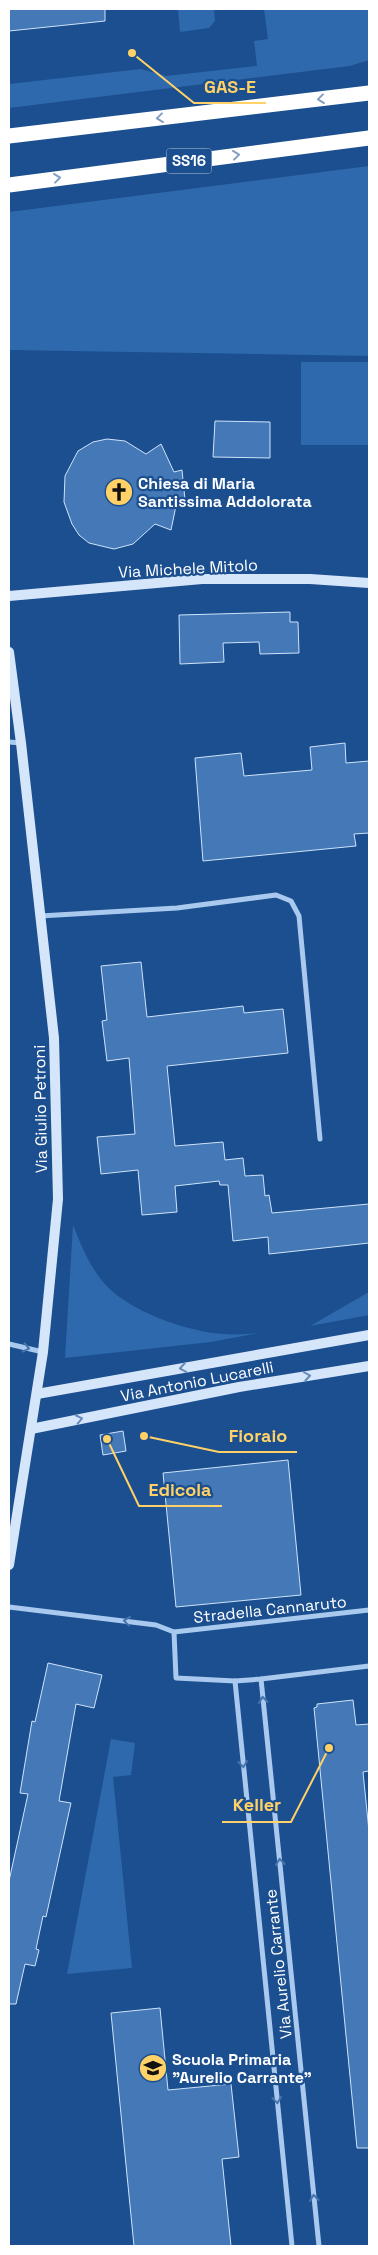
<svg xmlns="http://www.w3.org/2000/svg" width="378" height="2255" font-family="'Space Grotesk',sans-serif">
	<style>
		.green { fill: #2e69ad }
		.building { fill: #4478b7; stroke: #cfe3fa }
		.lines { fill: none; stroke-linecap: round; stroke-linejoin: round }
		.street { stroke: #a9c9ee; stroke-width: 5 }
		.secondary { stroke: #d6e6fa; stroke-width: 10 }
		.highway { stroke: #fff; stroke-width: 15 }
		.oneway { stroke: #829ec1 }
		.oneway2 { stroke: #4674ac }
		.oneway3 { stroke: #668bba }
		.labels { text-anchor: middle; stroke-width: 4.5; stroke-linejoin: round; paint-order: stroke }
		.shield { fill: #1b4f8f; stroke: #bbcadd; stroke-width: 1 }
		.shield-label { font-size: 15px; font-weight: bold; fill: #fff }
		.poi-label { font-size: 16px; font-weight: bold; fill: #fff; stroke: #1b4f8f; text-anchor: start }
		.street-label { font-size: 16px; fill: #fff; stroke: #1b4f8f }
		.leader { fill: none; stroke: #ffd166; stroke-width: 2 }
		.callout-dot { fill: #ffd166; stroke: #1b4f8f; stroke-width: 2 }
		.callout-label { font-size: 18px; text-anchor: middle; font-weight: bold; fill: #ffd166; stroke: #1b4f8f; stroke-width: 4.5; stroke-linejoin: round; paint-order: stroke }
	</style>
	<rect width="100%" height="100%" fill="#1b4f8f"/>
	<!-- green -->
	<g class="green">
		<polygon points="178,9 214,9 215,21 209,28 180,32"/>
		<polygon points="264,9 369,9 369,60 350,66 9,108 9,84 141,69 166,76 257,66 254,41 268,39"/>
		<polygon points="369,166 369,356 9,350 9,212"/>
		<rect x="301" y="362" width="68" height="83"/>
		<path d="M73,1225C81,1245 89,1265 103,1282C127,1311 188,1332 224,1334C236,1335 248,1334 259,1333L211,1342L65,1358Z"/>
		<polygon points="369,1292 369,1315 310,1326"/>
		<polygon points="111,1739 135,1743 131,1775 113,1777 132,1968 67,1974"/>
	</g>
	<!-- building -->
	<g class="building">
		<polygon points="9,9 105,9 105,21 9,31"/>
		<polygon points="215,421 270,422 270,458 213,457"/>
		<polygon points="107,439 125,441 146,454 161,444 174,472 182,470 185,500 177,501 171,530 155,524 133,544 114,549 89,543 79,535 72,524 64,502 65,476 78,451 93,442"/>
		<polygon points="290,612 290,622 298,622 299,653 260,654 259,642 223,643 224,662 180,664 179,615"/>
		<polygon points="345,743 346,763 369,761 369,833 354,834 356,846 203,861 195,758 241,753 244,776 312,770 310,747"/>
		<polygon points="141,962 147,1017 243,1006 244,1013 283,1009 288,1053 167,1066 175,1146 223,1142 225,1160 243,1158 245,1176 263,1175 265,1196 269,1195 272,1213 369,1204 369,1243 269,1254 268,1237 233,1241 228,1185 220,1185 219,1181 175,1186 177,1212 142,1215 138,1170 101,1174 97,1137 135,1134 129,1058 107,1061 102,1021 107,1020 101,966"/>
		<polygon points="123,1431 126,1451 103,1455 100,1435"/>
		<polygon points="288,1460 301,1595 176,1607 163,1473"/>
		<polygon points="48,1663 102,1675 94,1708 76,1704 59,1801 71,1803 46,1917 43,1916 36,1949 39,1950 35,1966 25,1964 16,2004 9,2004 9,1881 28,1794 20,1793 32,1721 35,1722"/>
		<polygon points="353,1700 356,1725 369,1724 369,1771 363,1772 369,1831 369,2148 357,2148 314,1708 317,1707 317,1704"/>
		<polygon points="160,2008 168,2090 231,2084 239,2157 222,2159 231,2246 134,2246 111,2013"/>
	</g>
	<g class="lines">
		<!-- street -->
		<g class="street">
			<polyline points="9,742 21,743"/>
			<polyline points="40,916 177,908 276,895 291,901 299,916 320,1139"/>
			<polyline points="9,1344 43,1352"/>
			<polyline points="9,1607 156,1625 174,1632 369,1610"/>
			<polyline points="174,1632 176,1678 235,1681 261,1679 369,1666"/>
			<polyline points="261,1679 319,2246"/>
			<polyline points="235,1681 292,2246"/>
		</g>
		<!-- secondary -->
		<g class="secondary">
			<polyline points="9,596 202,579 310,579 369,583"/>
			<polyline points="9,652 21,743 54,1038 58,1199 43,1352 9,1565"/>
			<polyline points="37,1394 369,1335"/>
			<polyline points="31,1429 239,1387 369,1366"/>
		</g>
		<!-- highway -->
		<g class="highway">
			<polyline points="9,136 369,93"/>
			<polyline points="9,185 369,138"/>
		</g>
	</g>
	<!-- one-way arrows -->
	<defs><path id="oneway-chevron" d="M-2-3.5L2.5 0L-2 3.5" fill="none" stroke-width="1.6" stroke-linecap="round" stroke-linejoin="round" transform="scale(1.25)"/></defs>
	<g class="oneway">
		<use href="#oneway-chevron" transform="translate(321 99) rotate(173)"/>
		<use href="#oneway-chevron" transform="translate(160 118) rotate(173)"/>
		<use href="#oneway-chevron" transform="translate(236 155) rotate(-7)"/>
		<use href="#oneway-chevron" transform="translate(57 178) rotate(-7)"/>
	</g>
	<g class="oneway2">
		<use href="#oneway-chevron" transform="translate(26 1348) rotate(13)"/>
		<use href="#oneway-chevron" transform="translate(127 1621) rotate(-173)"/>
		<use href="#oneway-chevron" transform="translate(263 1700) rotate(-96)"/>
		<use href="#oneway-chevron" transform="translate(243 1764) rotate(84)"/>
		<use href="#oneway-chevron" transform="translate(280 1862) rotate(-96)"/>
		<use href="#oneway-chevron" transform="translate(277 2100) rotate(84)"/>
		<use href="#oneway-chevron" transform="translate(314 2198) rotate(-96)"/>
	</g>
	<g class="oneway3">
		<use href="#oneway-chevron" transform="translate(183 1368) rotate(170)"/>
		<use href="#oneway-chevron" transform="translate(307 1376) rotate(-9)"/>
		<use href="#oneway-chevron" transform="translate(79 1419) rotate(-12)"/>
	</g>
	<!-- icons -->
	<defs>
		<symbol id="church-disc" viewBox="-11 -11 22 22"><circle r="9.5" fill="#ffd166" stroke="#1b4f8f"/><path d="M-1.2-6h2.4v3.5h3.3v2.4h-3.3V6h-2.4V-.1h-3.3v-2.4h3.3Z" fill="#111"/></symbol>
		<symbol id="school-disc" viewBox="-11 -11 22 22"><circle r="9.5" fill="#ffd166" stroke="#1b4f8f"/><path d="M0-5L7-2L0 1L-7-2ZM-4 1L0 2.5L4 1V4Q0 6-4 4Z" fill="#111"/></symbol>
	</defs>
	<g fill-rule="evenodd">
		<use href="#church-disc" x="103" y="476" width="32" height="32"/>
		<use href="#school-disc" x="137" y="2052" width="32" height="32"/>
	</g>
	<g class="labels">
		<!-- shield labels -->
		<rect class="shield" x="166.5" y="148.5" width="45" height="25" rx="4"/>
		<g class="shield-label">
			<text x="189" y="166">SS16</text>
		</g>
		<!-- poi labels -->
		<g class="poi-label">
			<text x="138" y="489">Chiesa di Maria<tspan x="138" dy="18">Santissima Addolorata</tspan></text>
			<text x="172" y="2065">Scuola Primaria<tspan x="172" dy="18">"Aurelio Carrante"</tspan></text>
		</g>
		<!-- street labels -->
		<g class="street-label">
			<text transform="translate(188 568) rotate(-3)" y="6">Via Michele Mitolo</text>
			<text transform="translate(40 1109) rotate(-91)" y="6">Via Giulio Petroni</text>
			<text transform="translate(197 1381) rotate(-11)" y="6">Via Antonio Lucarelli</text>
			<text transform="translate(270 1609) rotate(-6)" y="6">Stradella Cannaruto</text>
			<text transform="translate(278 1964) rotate(-96)" y="6">Via Aurelio Carrante</text>
		</g>
	</g>
	<!-- callouts -->
	<path class="leader" d="M132 53L194 103H266M144 1436L219 1452H297M107 1439L139 1506H222M329 1748L291 1822H222"/>
	<g class="callout-dot">
		<circle cx="132" cy="53" r="5"/>
		<circle cx="144" cy="1436" r="5"/>
		<circle cx="107" cy="1439" r="5"/>
		<circle cx="329" cy="1748" r="5"/>
	</g>
	<g class="callout-label">
		<text x="230" y="93">GAS-E</text>
		<text x="258" y="1442">Fioraio</text>
		<text x="180" y="1496">Edicola</text>
		<text x="257" y="1811">Keller</text>
	</g>
	<!-- border -->
	<rect width="378" height="2255" fill="none" stroke="#ffffff" stroke-width="20"/>
</svg>
